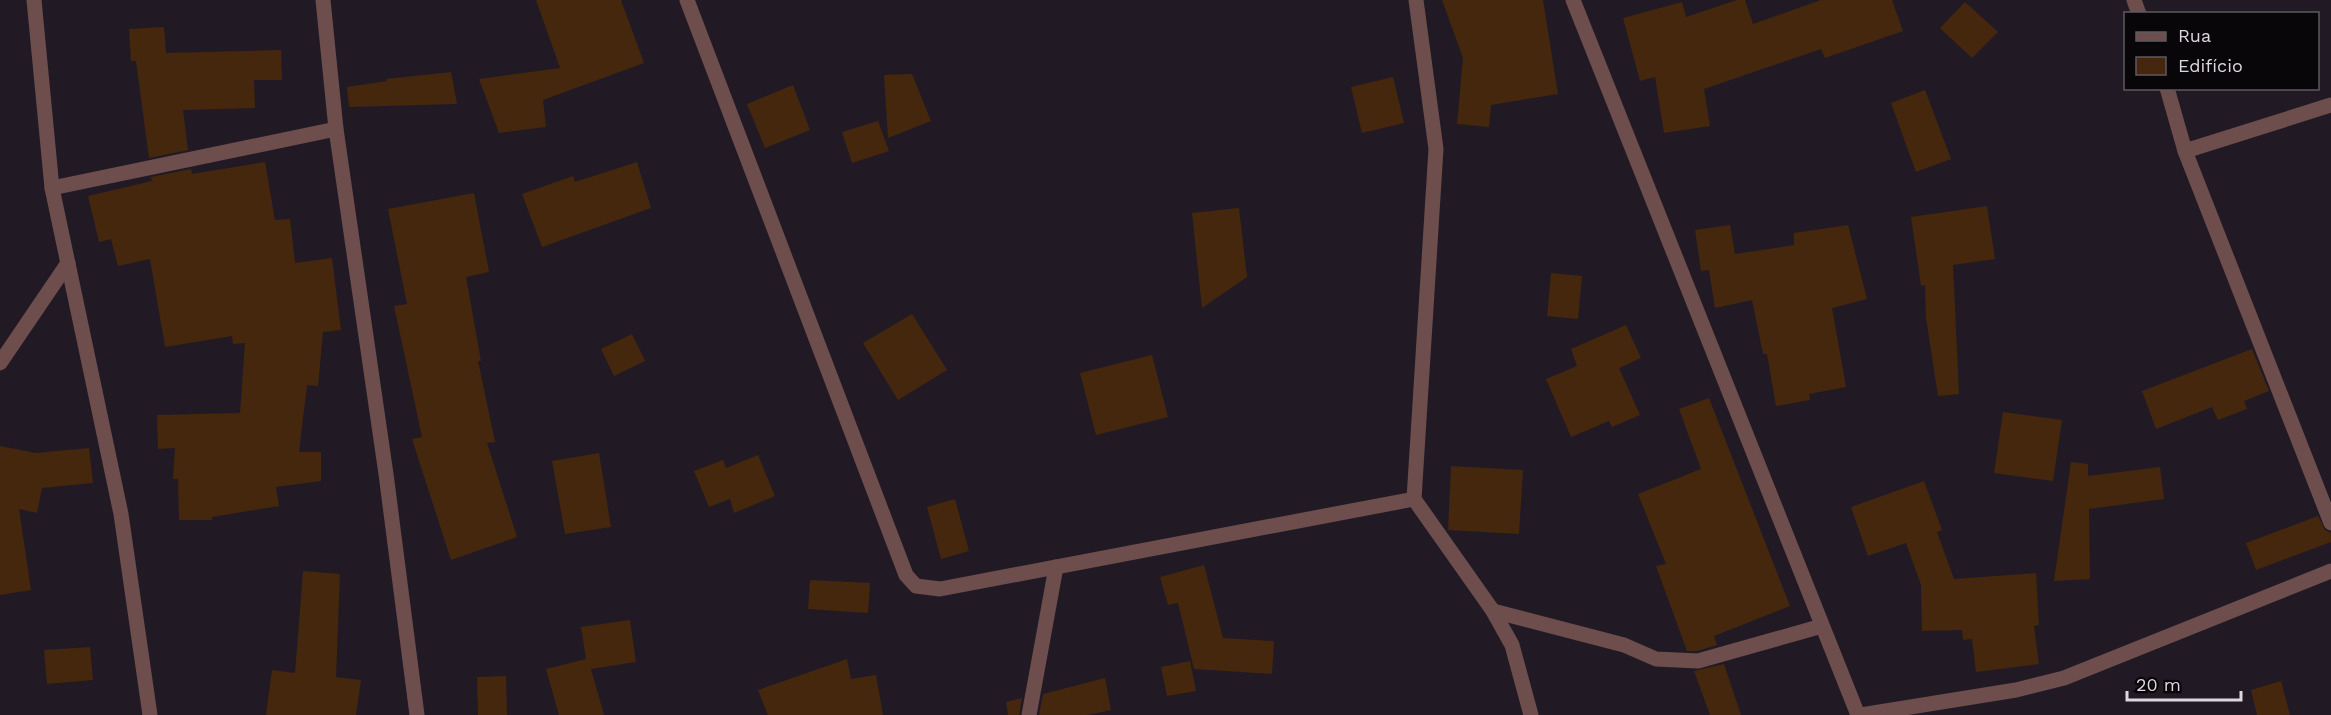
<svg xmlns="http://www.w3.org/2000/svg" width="2331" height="715" font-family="'Work Sans',sans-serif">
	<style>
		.building { fill: #44270d }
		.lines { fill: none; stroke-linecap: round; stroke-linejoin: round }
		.minor { stroke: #6d4e4c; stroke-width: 15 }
	</style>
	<rect width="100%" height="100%" fill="#211a25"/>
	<!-- building -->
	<g class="building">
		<polygon points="536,0 621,0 644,63 543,100 546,127 499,133 479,79 560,68"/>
		<polygon points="1442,0 1543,0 1558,94 1491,105 1489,127 1457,124 1463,58"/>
		<polygon points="1737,0 1745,0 1753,24 1821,0 1892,0 1903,31 1825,58 1821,49 1704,89 1710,126 1664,133 1655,77 1640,81 1623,18 1682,2 1686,17"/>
		<polygon points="1965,2 1998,32 1972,58 1940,28"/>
		<polygon points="164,27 166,53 281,50 282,80 254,80 255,108 183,110 188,150 149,158 136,61 131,61 129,29"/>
		<polygon points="451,72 457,104 349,107 347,87 387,81 386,79"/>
		<polygon points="912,74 931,121 888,138 884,75"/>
		<polygon points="1393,77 1404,123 1362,133 1351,87"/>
		<polygon points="793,85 810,130 765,148 747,104"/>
		<polygon points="1925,90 1951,159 1916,172 1891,103"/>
		<polygon points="878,121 889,151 852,163 842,132"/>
		<polygon points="265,162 275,220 290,219 295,263 332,258 341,330 323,332 318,386 307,385 299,452 321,452 321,481 276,487 279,506 212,517 212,520 179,520 178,479 173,479 175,448 158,449 157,415 240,413 245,343 233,344 232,336 165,347 150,259 118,266 111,239 99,242 88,196 152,181 151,177 191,169 192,174"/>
		<polygon points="637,162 651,208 542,247 522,194 573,176 575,182"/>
		<polygon points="474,193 489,272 466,277 481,361 478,361 495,442 487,443 517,537 451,560 412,439 422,437 394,306 407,304 388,209"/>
		<polygon points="1987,206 1995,259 1953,265 1959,394 1938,396 1926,318 1925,285 1921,286 1911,217"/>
		<polygon points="1239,208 1247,277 1202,308 1192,213"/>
		<polygon points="1730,225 1735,254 1794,245 1794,233 1848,225 1867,299 1832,308 1846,387 1809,394 1810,400 1776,406 1767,354 1763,354 1752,300 1715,308 1709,270 1701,271 1695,230"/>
		<polygon points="1551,273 1582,276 1578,319 1547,316"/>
		<polygon points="912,314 947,370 898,400 863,343"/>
		<polygon points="1626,325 1641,358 1619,368 1640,415 1612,427 1609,421 1571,437 1546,379 1577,366 1571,349"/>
		<polygon points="632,334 645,361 614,376 601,349"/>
		<polygon points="2252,349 2269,391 2244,401 2247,409 2218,420 2212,407 2156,429 2142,391"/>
		<polygon points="1152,355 1168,417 1096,435 1080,373"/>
		<polygon points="1709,398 1790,606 1714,636 1717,645 1697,651 1687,651 1656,566 1666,564 1638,494 1701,469 1679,409"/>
		<polygon points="2003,412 2062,420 2053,481 1994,473"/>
		<polygon points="0,446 36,453 89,448 93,483 42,488 37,513 19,509 31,590 0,595"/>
		<polygon points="599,453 611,527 565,534 552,461"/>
		<polygon points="758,455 775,496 734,513 730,499 709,507 694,471 723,460 726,468"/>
		<polygon points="2071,462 2088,464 2088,476 2160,467 2164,499 2089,509 2090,579 2054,581"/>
		<polygon points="1451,466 1523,470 1519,534 1448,530"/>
		<polygon points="1924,481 1942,530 1937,532 1954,579 2036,573 2039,625 2034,626 2039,664 1976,672 1972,639 1963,640 1962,630 1922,631 1921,585 1906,543 1868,556 1851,507"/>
		<polygon points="955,499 969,551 941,559 927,507"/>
		<polygon points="2318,516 2325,530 2331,533 2331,542 2256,570 2246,543"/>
		<polygon points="1204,565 1223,638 1274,641 1272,674 1194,669 1178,603 1168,605 1160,577"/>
		<polygon points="303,571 340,574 336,677 361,680 356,715 266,715 272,670 295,673"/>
		<polygon points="810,580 870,583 868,613 808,609"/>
		<polygon points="630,620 636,662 591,669 604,715 559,715 546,669 586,659 581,627"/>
		<polygon points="90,647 93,680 47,684 44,650"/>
		<polygon points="847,659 851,679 876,675 883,715 768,715 758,690"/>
		<polygon points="1190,661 1196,691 1167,696 1161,667"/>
		<polygon points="1724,664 1741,715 1710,715 1694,671"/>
		<polygon points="506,676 507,715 478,715 477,677"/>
		<polygon points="1105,678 1111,710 1087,715 1039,715 1043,694"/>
		<polygon points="2281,681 2290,715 2257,715 2251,690"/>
		<polygon points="1022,698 1019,715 1008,715 1006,702"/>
	</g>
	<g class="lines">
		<!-- minor -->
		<g class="minor">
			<polyline points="34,0 52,188 121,514 150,715"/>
			<polyline points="323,0 336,129 386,474 417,715"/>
			<polyline points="687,0 906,575 916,586 940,589 1414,499"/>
			<polyline points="1416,0 1436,149 1414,499 1493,611 1512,645 1531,715"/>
			<polyline points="1573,0 1858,715"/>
			<polyline points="2134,0 2139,14"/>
			<polyline points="2167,88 2185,151 2331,523"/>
			<polyline points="2185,151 2331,105"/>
			<polyline points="52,188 336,129"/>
			<polyline points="0,363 68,263"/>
			<polyline points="1493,611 1624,645 1656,659 1698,661 1822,626"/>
			<polyline points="1029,715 1056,567"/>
			<polyline points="1861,715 2016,690 2064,678 2331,571"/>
		</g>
	</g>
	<!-- legend -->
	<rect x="2124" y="12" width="195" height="78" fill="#09060a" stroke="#5d5a5f" stroke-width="1.5"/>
	<rect x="2136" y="32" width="30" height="9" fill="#6d4e4c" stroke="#5d5a5f" stroke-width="1.5"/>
	<text x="2178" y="42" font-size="18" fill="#dcd7df">Rua</text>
	<rect x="2136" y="57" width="30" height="18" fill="#44270d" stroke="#5d5a5f" stroke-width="1.5"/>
	<text x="2178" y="72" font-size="18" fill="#dcd7df">Edifício</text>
	<!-- scale -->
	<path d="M2127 691v9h114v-9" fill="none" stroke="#dcd7df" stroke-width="3"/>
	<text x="2136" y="691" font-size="18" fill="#dcd7df" stroke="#09060a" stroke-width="4.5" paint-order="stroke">20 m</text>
</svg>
